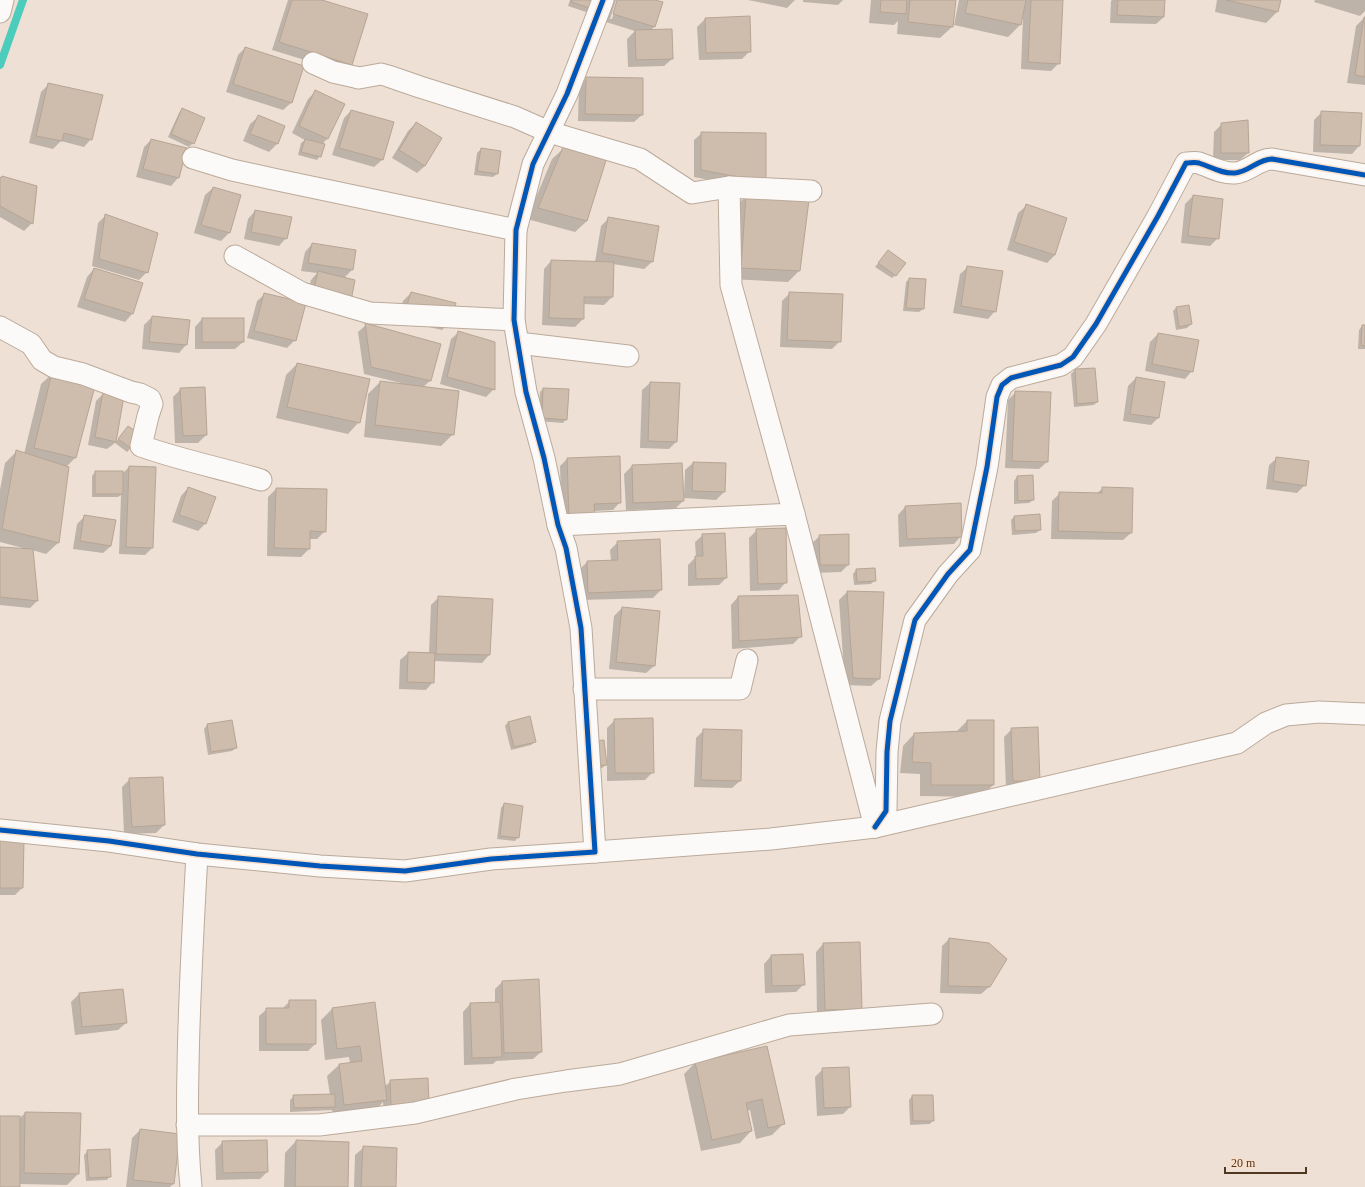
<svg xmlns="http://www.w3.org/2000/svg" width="1365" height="1187" font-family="Georgia,serif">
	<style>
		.shadow { fill: #0003 }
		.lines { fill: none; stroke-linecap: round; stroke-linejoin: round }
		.stream { stroke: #4cccbc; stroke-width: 8 }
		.building { fill: #cebcac; stroke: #b6a595 }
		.minor-casing { stroke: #bbaa9a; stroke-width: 23 }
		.minor { stroke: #fcfaf9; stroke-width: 21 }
		.cycleway-casing { stroke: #f9dfca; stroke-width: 8 }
		.cycleway { stroke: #0057b8; stroke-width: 5 }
	</style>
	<rect width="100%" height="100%" fill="#eee0d4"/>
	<!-- shadow -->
	<g class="shadow">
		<polygon points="288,0 319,0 351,64 344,72 272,50"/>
		<polygon points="570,0 592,0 589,8 586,12 568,6"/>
		<polygon points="612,0 616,0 610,19 612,19 618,0 652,0 661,3 654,27 650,31 672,59 664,66 628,67 627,39 635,31 606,22"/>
		<polygon points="748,0 795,0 787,8"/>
		<polygon points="803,0 843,0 838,5 803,2"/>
		<polygon points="871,0 955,0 952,27 940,38 897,34 898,21 894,25 869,23"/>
		<polygon points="959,0 1062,0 1059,63 1051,71 1021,69 1023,16 1022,15 1020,25 1008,37 954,25"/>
		<polygon points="1112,0 1164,0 1164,17 1156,24 1110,23 1111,1"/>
		<polygon points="1217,0 1280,0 1278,11 1266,23 1215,12"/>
		<polygon points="1315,0 1365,0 1365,11 1360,16 1314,2"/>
		<polygon points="749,17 750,51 742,59 699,60 697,27 705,19"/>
		<polygon points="1364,18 1365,18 1365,85 1347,83 1356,26"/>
		<polygon points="245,48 303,67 291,103 283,110 226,92 238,55"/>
		<polygon points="587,78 642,115 634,122 578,121 579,86"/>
		<polygon points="49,84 91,139 84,147 61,141 53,149 29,143 41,92"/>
		<polygon points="315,92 327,139 322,144 320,156 317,160 298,155 301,143 305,140 292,133 308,99"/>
		<polygon points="182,109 193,143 189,147 168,137 179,113"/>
		<polygon points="351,111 382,160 374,167 332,155 344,118"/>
		<polygon points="1322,112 1359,146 1352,154 1313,152 1314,120"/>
		<polygon points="258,117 283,127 277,144 269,152 243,141 250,124"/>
		<polygon points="416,123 441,139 425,166 417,173 392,158 408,131"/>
		<polygon points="1222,124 1248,153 1240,160 1213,160 1214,132"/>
		<polygon points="702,133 757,189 694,177 694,140"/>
		<polygon points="151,140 186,149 178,178 171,186 136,177 144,147"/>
		<polygon points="564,148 607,155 587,221 575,232 527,219 552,159"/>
		<polygon points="481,149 497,174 493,177 474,175 477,153"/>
		<polygon points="0,179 32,223 24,231 0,217"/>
		<polygon points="213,188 240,195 229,233 221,241 194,233 205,195"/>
		<polygon points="746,196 799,271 788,282 730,279 734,208"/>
		<polygon points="1193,196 1218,238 1210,246 1181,243 1185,204"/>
		<polygon points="1026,206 1066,218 1055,255 1047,263 1007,250 1018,213"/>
		<polygon points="255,211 286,238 279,246 244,239 248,219"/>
		<polygon points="106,215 147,272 139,280 92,266 98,223"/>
		<polygon points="609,218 652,262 644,269 613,264 612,297 604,305 583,304 583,319 575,327 542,325 544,269 551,261 595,262 601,226"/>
		<polygon points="312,244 352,270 344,278 306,300 311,280 317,273 301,271 305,252"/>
		<polygon points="888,251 896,275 892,278 875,267"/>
		<polygon points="968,267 995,311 988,319 953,313 960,274"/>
		<polygon points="94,269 142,284 132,314 125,322 77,307 87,277"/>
		<polygon points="909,279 923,309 919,312 903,311 906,282"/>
		<polygon points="411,293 450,322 442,330 398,320 403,301"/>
		<polygon points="790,293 840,341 832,349 780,347 782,301"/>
		<polygon points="265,294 295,340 287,348 247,338 257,301"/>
		<polygon points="1188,306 1191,324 1187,328 1176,330 1173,311 1176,308"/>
		<polygon points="152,317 186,345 179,353 142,349 144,325"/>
		<polygon points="202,319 243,342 235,349 195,349 195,327"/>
		<polygon points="366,325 430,381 423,387 453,434 441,446 364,437 368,394 380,382 401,385 401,383 364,374 358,332"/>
		<polygon points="1362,326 1365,326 1365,349 1358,349 1359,330"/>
		<polygon points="459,332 494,389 486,397 440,384 451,339"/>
		<polygon points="1158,334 1192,371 1185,379 1145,371 1150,342"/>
		<polygon points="297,364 359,422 348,434 276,418 286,375"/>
		<polygon points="1095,369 1097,402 1094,405 1074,407 1071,374 1075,370"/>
		<polygon points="53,373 94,387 75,458 66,467 58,543 46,554 32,550 37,601 30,608 0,605 0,548 22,549 23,548 0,542 0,490 5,463 16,452 24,454 41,384"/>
		<polygon points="1136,378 1158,418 1151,425 1123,421 1128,386"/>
		<polygon points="650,383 676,442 669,449 640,448 642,390"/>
		<polygon points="181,389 206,435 198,443 175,443 173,397"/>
		<polygon points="543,389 566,419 563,423 538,421 540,392"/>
		<polygon points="1016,392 1047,462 1039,469 1005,468 1008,400"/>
		<polygon points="104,393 123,397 115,443 107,449 88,445 96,401"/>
		<polygon points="125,431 131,448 127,452 115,443"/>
		<polygon points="1277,458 1305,485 1297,493 1266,489 1269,465"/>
		<polygon points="567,459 620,502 613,510 593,511 562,525 560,466"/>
		<polygon points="693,463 725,464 724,492 716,500 684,498 685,470"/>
		<polygon points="681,464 683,501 675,509 626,510 624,474 632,466"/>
		<polygon points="129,467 152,548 145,555 119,554 121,495 118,497 92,497 92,476 95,472 122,474"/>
		<polygon points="1017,477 1033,500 1029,503 1014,504 1014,481"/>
		<polygon points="188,488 205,524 198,531 172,522 181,496"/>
		<polygon points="1103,488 1131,533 1123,540 1051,539 1052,501 1060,493 1096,494"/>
		<polygon points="276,489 325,531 317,539 309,539 309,549 301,557 267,556 268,497"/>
		<polygon points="905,507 961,536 954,544 899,547 898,515"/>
		<polygon points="85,516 111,546 103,553 73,549 77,524"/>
		<polygon points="1014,517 1040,530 1036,533 1012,535 1011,520"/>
		<polygon points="757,530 786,582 779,590 750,591 749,538"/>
		<polygon points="703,535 726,578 719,585 688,586 688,565 696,557 695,542"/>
		<polygon points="820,536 848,565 841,572 813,573 812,543"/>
		<polygon points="659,541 661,590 653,598 581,600 579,570 587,562 611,561 610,550 618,542"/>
		<polygon points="856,570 875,580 871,584 854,585 853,574"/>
		<polygon points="847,592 882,593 879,679 871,686 845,685 839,600"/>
		<polygon points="439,597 489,655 482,663 434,661 433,682 426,690 399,689 400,660 408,653 429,653 431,605"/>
		<polygon points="738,597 801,636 793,644 732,649 731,605"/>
		<polygon points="622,608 654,666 646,673 609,669 614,616"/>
		<polygon points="615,720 653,772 645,780 607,781 607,728"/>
		<polygon points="967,721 993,721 993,785 981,797 920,796 920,774 900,773 903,746 914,734 955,733"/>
		<polygon points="508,722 535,742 531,745 511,750 505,726"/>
		<polygon points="207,725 236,748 232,751 208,755 204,729"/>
		<polygon points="1012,729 1031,788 1006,789 1004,737"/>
		<polygon points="704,730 740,781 732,788 694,787 696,738"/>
		<polygon points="592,742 606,765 602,768 590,769"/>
		<polygon points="130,779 164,825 156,833 124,834 122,787"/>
		<polygon points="504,804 518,837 515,841 497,839 501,808"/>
		<polygon points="0,840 22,888 15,895 0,895"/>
		<polygon points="949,939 989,987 981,994 940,993 942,946"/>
		<polygon points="823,944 861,1009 853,1016 817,1017 816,952"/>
		<polygon points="771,956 804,984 796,992 765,993 764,964"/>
		<polygon points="502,982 541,1052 533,1059 496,1061 493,1064 464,1065 463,1012 470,1004 495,1004 495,989"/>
		<polygon points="123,990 126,1023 118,1030 75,1035 71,1002 79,994"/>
		<polygon points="290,1001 315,1044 308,1051 259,1051 259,1016 267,1009 282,1009"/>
		<polygon points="374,1004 384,1087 391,1081 428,1103 384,1112 383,1102 374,1112 333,1116 332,1110 290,1112 290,1100 294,1096 330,1095 327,1076 339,1065 350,1063 349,1057 325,1060 321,1020 332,1009"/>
		<polygon points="767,1047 784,1123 772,1135 756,1139 750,1110 746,1111 751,1131 740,1143 701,1151 684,1074 695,1063"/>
		<polygon points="823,1069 850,1107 843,1114 817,1116 815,1077"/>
		<polygon points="912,1096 933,1120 930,1124 910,1125 909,1100"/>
		<polygon points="25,1113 78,1174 67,1185 19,1184 19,1187 0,1187 0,1117 19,1119"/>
		<polygon points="140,1130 179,1135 173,1184 170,1187 126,1187 132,1138"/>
		<polygon points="296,1141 347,1187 284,1187 285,1153"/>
		<polygon points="223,1142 267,1172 260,1179 216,1180 215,1150"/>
		<polygon points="363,1148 394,1187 354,1187 355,1155"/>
		<polygon points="88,1151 110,1176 107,1180 86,1181 84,1155"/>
	</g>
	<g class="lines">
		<!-- stream -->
		<polyline class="stream" points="0,65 23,0"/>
	</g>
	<!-- building -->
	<g class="building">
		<polygon points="292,0 322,0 368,14 352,65 279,42"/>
		<polygon points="572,0 593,0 590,8 571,2"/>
		<polygon points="617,0 655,0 663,2 655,27 613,14"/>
		<polygon points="881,0 907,0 906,14 880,12"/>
		<polygon points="910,0 956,0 953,27 908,22"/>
		<polygon points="968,0 1026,0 1021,25 965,13"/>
		<polygon points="1031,0 1063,0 1060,64 1028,62"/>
		<polygon points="1118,0 1165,0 1164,17 1117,15"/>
		<polygon points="1226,0 1281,0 1278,12"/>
		<polygon points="750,16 751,52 706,53 705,18"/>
		<polygon points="1364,17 1365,17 1365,77 1355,75"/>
		<polygon points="672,29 673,59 636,60 635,30"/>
		<polygon points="245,47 304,66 292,103 233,84"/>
		<polygon points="586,77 643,78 643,115 585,114"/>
		<polygon points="48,83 103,95 92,140 64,133 62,141 36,136"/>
		<polygon points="315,90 345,104 328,139 299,126"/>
		<polygon points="182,108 205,118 194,144 171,134"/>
		<polygon points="351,110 394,122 383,160 339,148"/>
		<polygon points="1321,111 1362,113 1360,146 1320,145"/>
		<polygon points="258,115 285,126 278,144 250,134"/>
		<polygon points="1248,120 1249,153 1221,153 1221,123"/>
		<polygon points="416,122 442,138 425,166 399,150"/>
		<polygon points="701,132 766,133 766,182 701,170"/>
		<polygon points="151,139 187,148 179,178 143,169"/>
		<polygon points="305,139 325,144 321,157 301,152"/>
		<polygon points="563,147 608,154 587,221 538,208"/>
		<polygon points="481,148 501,151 498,174 477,171"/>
		<polygon points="2,176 37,186 33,224 0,206 0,178"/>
		<polygon points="213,187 241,195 230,233 201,225"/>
		<polygon points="746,195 809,200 800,271 741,268"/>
		<polygon points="1193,195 1223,199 1219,239 1188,236"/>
		<polygon points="1026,204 1067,218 1055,255 1014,242"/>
		<polygon points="255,210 292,217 287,239 251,232"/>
		<polygon points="105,214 158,233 148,273 99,259"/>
		<polygon points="608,217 659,226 653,262 602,253"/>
		<polygon points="312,243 356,250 353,270 308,263"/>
		<polygon points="888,250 906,263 896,276 878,263"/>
		<polygon points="551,260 614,262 613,297 584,297 584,319 549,318"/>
		<polygon points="967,266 1003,271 996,312 961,306"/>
		<polygon points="94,268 143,283 133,314 84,299"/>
		<polygon points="318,271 355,280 351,301 313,293"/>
		<polygon points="909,278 926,279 924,309 906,308"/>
		<polygon points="411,292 456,303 451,323 405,312"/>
		<polygon points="789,292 843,294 841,342 787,340"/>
		<polygon points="264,293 306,303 296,341 254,331"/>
		<polygon points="1189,305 1192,324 1179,327 1176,307"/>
		<polygon points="152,316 190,320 187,345 149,342"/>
		<rect x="202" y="318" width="42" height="24"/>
		<polygon points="365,323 441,344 431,381 371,367"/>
		<polygon points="1362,325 1365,325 1365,346 1361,345"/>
		<polygon points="458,331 495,342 495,390 447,377"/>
		<polygon points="1158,333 1199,340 1193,372 1152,364"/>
		<polygon points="297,363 370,379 360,423 287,407"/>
		<polygon points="1095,368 1098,402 1077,404 1075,369"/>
		<polygon points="52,372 95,386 76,458 34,448"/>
		<polygon points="1136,377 1165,382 1159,418 1130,414"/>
		<polygon points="380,381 459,391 454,435 375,425"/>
		<polygon points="650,382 680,383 677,442 648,441"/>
		<polygon points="205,387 207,435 183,436 180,388"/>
		<polygon points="543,388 569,389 567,420 542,418"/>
		<polygon points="1015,391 1051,392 1048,462 1012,461"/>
		<polygon points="103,392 124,396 116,442 95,437"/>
		<polygon points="128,426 141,435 132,449 118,439"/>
		<polygon points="16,450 69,467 59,543 2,529"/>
		<polygon points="620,456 621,503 594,504 595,517 569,518 567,458"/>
		<polygon points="1276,457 1309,461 1306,486 1273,481"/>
		<polygon points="693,462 726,463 725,492 692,491"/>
		<polygon points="682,463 684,501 633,503 632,465"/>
		<polygon points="129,466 156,467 153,548 126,547"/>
		<rect x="95" y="471" width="28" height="23"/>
		<polygon points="1033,475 1034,500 1018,501 1017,476"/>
		<polygon points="188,487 216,497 206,524 179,515"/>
		<polygon points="1102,487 1133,488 1132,533 1058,531 1059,492 1102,493"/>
		<polygon points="276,488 327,489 326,532 310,531 310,549 274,548"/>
		<polygon points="961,503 962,537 907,539 905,506"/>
		<polygon points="1040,514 1041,530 1015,531 1014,516"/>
		<polygon points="84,515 116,520 111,546 80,541"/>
		<polygon points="786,528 787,583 758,584 756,529"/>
		<polygon points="725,533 727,578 696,579 695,556 703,556 702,534"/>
		<polygon points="849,534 849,565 820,565 819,535"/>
		<polygon points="660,539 662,590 588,593 587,561 618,560 617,541"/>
		<polygon points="0,547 33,549 38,601 0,597"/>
		<polygon points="875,568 876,581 857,582 856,569"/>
		<polygon points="847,591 884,592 880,679 853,678"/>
		<polygon points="798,595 802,637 739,641 738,596"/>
		<polygon points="438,596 493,599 490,655 436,654"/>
		<polygon points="622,607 660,611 655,666 616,662"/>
		<polygon points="408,652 435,653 434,683 407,682"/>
		<polygon points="530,716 536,742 514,747 508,722"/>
		<polygon points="653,718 654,773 615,773 614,719"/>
		<polygon points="232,720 237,748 211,752 207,724"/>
		<polygon points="967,720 994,720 994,785 931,785 931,763 912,762 914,733 967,731"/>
		<polygon points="1038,727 1040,781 1013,781 1011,728"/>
		<polygon points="703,729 742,730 741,781 701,780"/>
		<polygon points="604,740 607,765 593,766 591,741"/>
		<polygon points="163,777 165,825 132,827 129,778"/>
		<polygon points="504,803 523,806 519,838 500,836"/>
		<polygon points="0,839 24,839 23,888 0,888"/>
		<polygon points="949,938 989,943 1007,959 990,987 948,986"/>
		<polygon points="860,942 862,1009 825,1010 823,943"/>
		<polygon points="803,954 805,985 772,986 771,955"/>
		<polygon points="539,979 542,1052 504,1053 502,981"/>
		<polygon points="123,989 127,1023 82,1027 79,993"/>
		<polygon points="289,1000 316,1000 316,1044 266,1044 266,1008 289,1008"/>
		<polygon points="375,1002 387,1100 344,1105 339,1064 362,1061 360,1046 337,1049 332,1008"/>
		<polygon points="500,1002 502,1057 472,1058 470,1003"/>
		<polygon points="767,1046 785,1124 768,1128 762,1099 746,1103 752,1131 712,1140 695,1062"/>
		<polygon points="849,1067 851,1107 824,1108 822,1068"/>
		<polygon points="428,1078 429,1104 391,1105 390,1080"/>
		<polygon points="335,1094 335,1107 294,1108 293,1095"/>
		<polygon points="912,1095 933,1095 934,1121 913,1121"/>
		<polygon points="25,1112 81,1113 79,1174 24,1173"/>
		<rect x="0" y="1116" width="20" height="71"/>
		<polygon points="140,1129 180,1134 174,1184 133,1180"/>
		<polygon points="267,1140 268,1172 223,1173 222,1141"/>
		<polygon points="296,1140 349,1142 348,1187 295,1187"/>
		<polygon points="363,1146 397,1148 396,1187 361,1187"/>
		<polygon points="110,1149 111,1177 89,1178 87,1150"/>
	</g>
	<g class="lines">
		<defs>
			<g id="minor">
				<polyline points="0,12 3,0"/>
				<polyline points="313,63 333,72 355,77 359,78 381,74 388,76 420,87 515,117 549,132 640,159 692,193 729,187 811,191"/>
				<polyline points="193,158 232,170 273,179 516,230"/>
				<polyline points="729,187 731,285 794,514 875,827"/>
				<polyline points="235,256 302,293 370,313 514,320"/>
				<path d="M0,327L31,344L42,360L54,367L83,374L131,392L140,394L150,399L152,404L148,416L141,446C180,460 221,468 261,480"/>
				<polyline points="518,343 628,356"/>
				<polyline points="558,525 794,514"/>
				<polyline points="584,689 740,689 747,660"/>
				<path d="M875,827L886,811L887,752L890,721L915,620L948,574L970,550L987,467L997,397L1002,385L1011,378L1061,365L1073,357L1096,324L1158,216L1186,163C1190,163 1195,162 1199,163C1211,167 1222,174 1235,173C1249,172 1258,159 1272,159L1365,175"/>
				<polyline points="0,830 109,841 197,854 320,866 405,871 491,859 595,852 581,628 566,548 558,525 544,458 526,392 514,320 516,230 533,164 567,94 603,0"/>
				<polyline points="595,852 771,839 875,827 1237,743 1266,723 1286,715 1319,712 1365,714"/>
				<polyline points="187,1125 319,1125 415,1113 516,1089 566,1081 620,1074 789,1025 932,1014"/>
				<path d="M191,1187C187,1148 187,1109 188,1069C189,997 193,926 197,854"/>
			</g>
		</defs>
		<!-- minor casing -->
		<use href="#minor" class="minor-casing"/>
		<!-- minor -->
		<use href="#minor" class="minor"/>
		<defs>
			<g id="cycleway">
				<path d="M875,827L886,811L887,752L890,721L915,620L948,574L970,550L987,467L997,397L1002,385L1011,378L1061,365L1073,357L1096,324L1158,216L1186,163C1190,163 1195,162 1199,163C1211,167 1222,174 1235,173C1249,172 1258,159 1272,159L1365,175"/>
				<polyline points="0,830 109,841 197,854 320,866 405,871 491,859 595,852 581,628 566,548 558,525 544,458 526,392 514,320 516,230 533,164 567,94 603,0"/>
			</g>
		</defs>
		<!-- cycleway casing -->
		<use href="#cycleway" class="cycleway-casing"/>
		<!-- cycleway -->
		<use href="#cycleway" class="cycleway"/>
	</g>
	<!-- scale -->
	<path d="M1225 1167v6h81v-6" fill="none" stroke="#4f3720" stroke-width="2"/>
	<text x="1231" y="1167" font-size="12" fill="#4f3720" stroke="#f9dfca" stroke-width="3" paint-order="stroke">20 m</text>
</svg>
